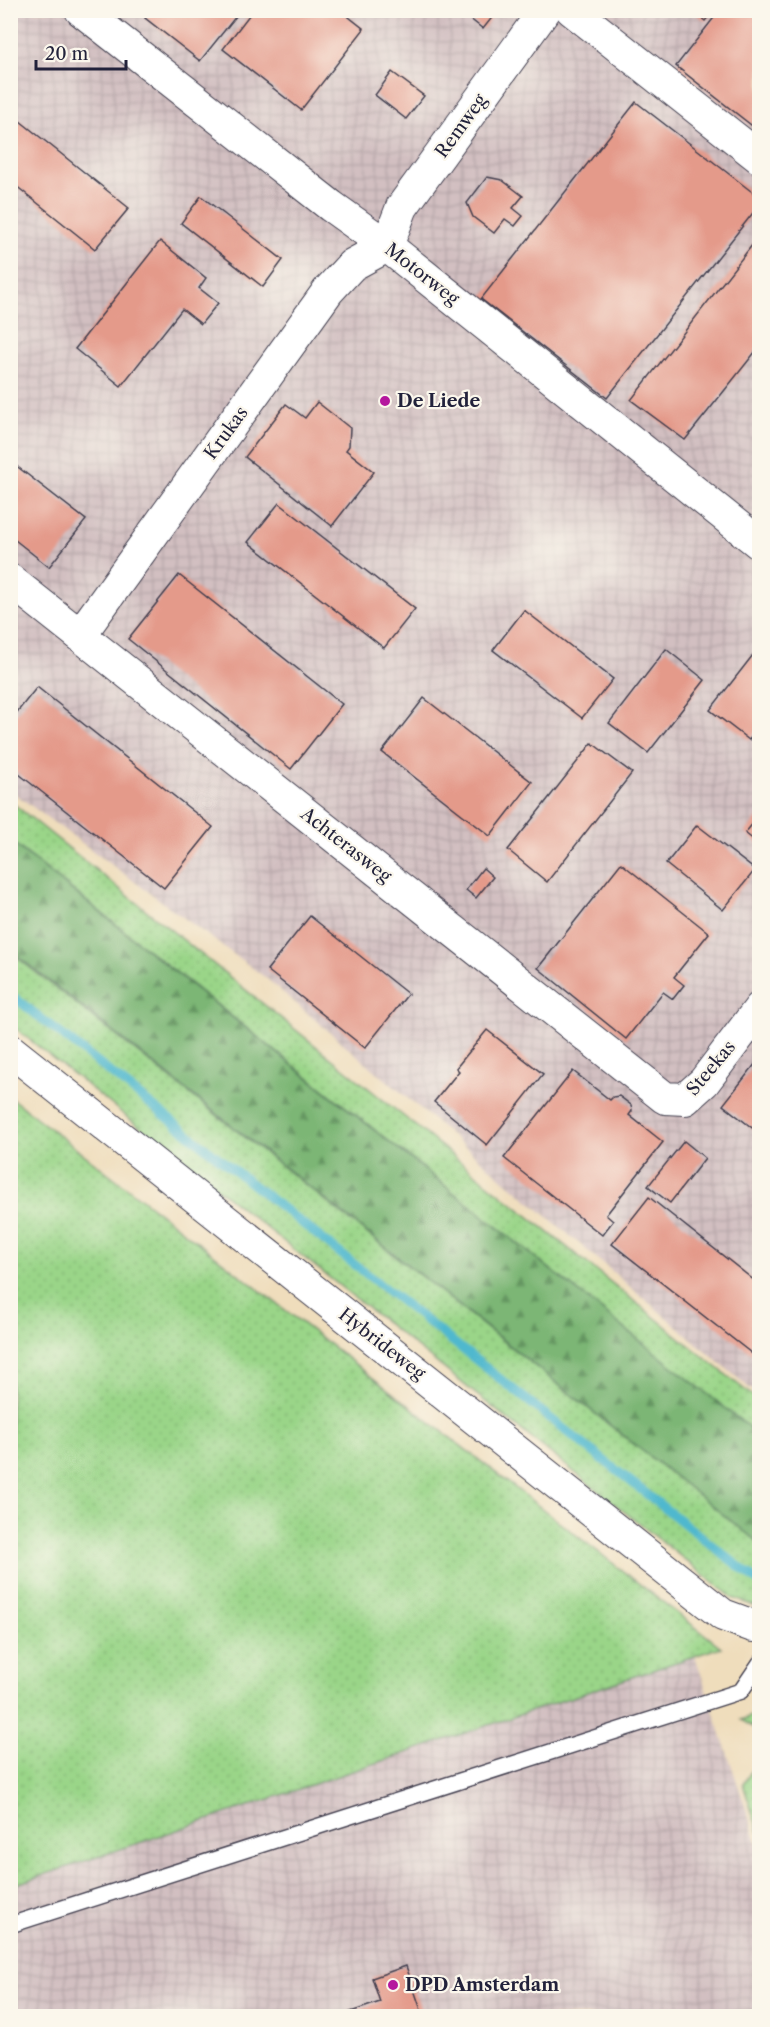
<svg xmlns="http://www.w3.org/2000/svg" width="770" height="2027" font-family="'Libre Caslon Text',serif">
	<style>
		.industrial { fill: url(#industrial-grid) }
		.grass { fill: url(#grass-dots); stroke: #5e7c62; stroke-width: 1.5 }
		.forest { fill: url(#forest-firs); stroke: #4e6c58; stroke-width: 1.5 }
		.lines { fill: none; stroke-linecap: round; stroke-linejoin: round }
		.stream { stroke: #50b8ce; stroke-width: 9 }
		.building { fill: #e49a8a }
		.lane-casing { stroke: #413e4e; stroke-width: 18 }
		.street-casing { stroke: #413e4e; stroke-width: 34 }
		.lane { stroke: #fff; stroke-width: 15 }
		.street { stroke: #fff; stroke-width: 32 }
		.poi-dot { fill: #b5179e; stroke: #fbf7ec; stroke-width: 2 }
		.labels { text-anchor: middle; stroke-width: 4.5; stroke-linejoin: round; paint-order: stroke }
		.street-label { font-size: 18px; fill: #22223b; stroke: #fbf7ec }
		.poi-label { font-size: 18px; font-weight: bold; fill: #22223b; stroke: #fbf7ec; text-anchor: start }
	</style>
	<defs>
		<pattern id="industrial-grid" width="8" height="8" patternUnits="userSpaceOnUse" patternTransform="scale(1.5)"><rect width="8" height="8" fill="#d2bfc1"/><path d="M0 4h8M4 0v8" fill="none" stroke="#b4a4a7"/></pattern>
		<pattern id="grass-dots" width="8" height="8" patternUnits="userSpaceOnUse" patternTransform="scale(1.5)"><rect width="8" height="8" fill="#9ad588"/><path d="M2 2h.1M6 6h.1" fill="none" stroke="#84b776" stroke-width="1.8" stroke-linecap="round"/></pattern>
		<pattern id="forest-firs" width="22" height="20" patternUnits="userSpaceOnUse" patternTransform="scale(1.5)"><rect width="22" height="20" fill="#7bb674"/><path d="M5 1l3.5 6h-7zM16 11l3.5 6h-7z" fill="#649460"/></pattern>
	</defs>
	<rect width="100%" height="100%" fill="#fbf7ec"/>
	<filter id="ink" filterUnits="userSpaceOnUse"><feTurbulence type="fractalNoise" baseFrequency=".0167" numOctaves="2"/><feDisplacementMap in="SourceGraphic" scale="12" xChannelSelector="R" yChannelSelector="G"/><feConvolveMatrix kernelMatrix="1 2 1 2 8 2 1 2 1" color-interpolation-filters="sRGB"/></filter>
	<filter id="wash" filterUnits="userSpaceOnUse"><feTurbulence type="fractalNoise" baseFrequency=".008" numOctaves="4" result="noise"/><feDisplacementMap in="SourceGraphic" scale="24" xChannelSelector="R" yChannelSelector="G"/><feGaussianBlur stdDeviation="1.35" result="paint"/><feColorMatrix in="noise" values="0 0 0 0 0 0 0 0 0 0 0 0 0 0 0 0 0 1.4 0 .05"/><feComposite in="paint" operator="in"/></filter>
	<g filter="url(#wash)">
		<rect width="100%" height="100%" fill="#efddbc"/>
		<!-- industrial -->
		<g class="industrial">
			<polygon points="11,11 759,11 759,1396 266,978 11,791"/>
			<polygon points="695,1656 759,1848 759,2016 11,2016 10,1886"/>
		</g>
		<!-- grass -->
		<g class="grass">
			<polygon points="10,801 759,1401 759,1435 11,841"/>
			<polygon points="10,952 759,1543 759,1608 733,1598 11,1025"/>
			<polygon points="11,1098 721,1647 11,1886"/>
			<polygon points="759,1713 759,1731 741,1720"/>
			<polygon points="759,1759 759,1833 743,1784"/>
		</g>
		<!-- forest -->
		<polygon class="forest" points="10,841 759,1435 759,1543 11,951"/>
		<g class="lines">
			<!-- stream -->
			<polyline class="stream" points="10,994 760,1583"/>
		</g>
		<g id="blocks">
			<!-- building -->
			<g class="building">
				<polygon points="151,10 241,10 200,61 145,18"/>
				<polygon points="253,10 340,10 364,29 301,110 223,49"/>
				<polygon points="459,10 498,10 483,29"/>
				<polygon points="692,10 714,10 705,21"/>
				<polygon points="720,10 760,10 760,132 676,66"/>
				<polygon points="392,72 424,96 406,119 375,95"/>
				<polygon points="636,102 760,198 760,204 607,398 481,299"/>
				<polygon points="10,113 129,208 95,249 10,181"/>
				<polygon points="487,177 502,180 523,196 513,208 523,216 515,226 505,219 494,233 473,217 467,203"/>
				<polygon points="201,196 283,260 263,287 181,223"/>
				<polygon points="760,235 760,346 685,440 631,400"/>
				<polygon points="160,241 206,278 199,288 218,303 201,324 182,309 121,386 75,349"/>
				<polygon points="317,402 350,428 349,446 346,450 374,472 332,526 245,457 286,404 305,418"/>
				<polygon points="10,461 86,520 49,567 10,536"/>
				<polygon points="279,503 415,609 384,648 248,542"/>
				<polygon points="179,575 342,704 291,769 128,639"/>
				<polygon points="524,610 613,679 582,718 493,650"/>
				<polygon points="760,646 760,727 749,740 710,710"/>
				<polygon points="666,649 705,680 648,753 609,723"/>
				<polygon points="37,687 213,827 164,888 10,767 10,721"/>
				<polygon points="424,698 532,782 490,836 382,752"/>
				<polygon points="592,743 632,773 547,882 508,850"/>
				<polygon points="760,815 760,845 745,833"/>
				<polygon points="697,825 755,870 723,910 666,864"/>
				<polygon points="621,863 709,933 674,977 684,985 673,999 663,992 626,1039 538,968"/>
				<polygon points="483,868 493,877 476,898 466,890"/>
				<polygon points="310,916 408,994 365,1048 267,970"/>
				<polygon points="487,1030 543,1074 487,1145 434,1102 459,1071 456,1068"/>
				<polygon points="760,1058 760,1134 723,1105"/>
				<polygon points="573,1071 610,1100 613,1097 619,1096 631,1105 632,1111 629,1115 663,1142 606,1215 613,1221 602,1235 504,1158"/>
				<polygon points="684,1141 705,1158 670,1203 648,1186"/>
				<polygon points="649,1197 760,1285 760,1360 612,1244"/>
				<polygon points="406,1966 423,2016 339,2016 380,2002 372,1978"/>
			</g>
		</g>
	</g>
	<g filter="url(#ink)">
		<use href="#blocks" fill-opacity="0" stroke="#413e4e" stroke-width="1.5"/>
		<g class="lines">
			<defs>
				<polyline id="lane" points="10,1925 741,1691 760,1663"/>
				<g id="street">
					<polyline points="81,10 331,206 387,246 760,544"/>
					<polyline points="572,10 760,158"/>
					<polyline points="387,246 402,207 545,10"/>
					<polyline points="10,580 665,1098 685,1099 704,1082 760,1008"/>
					<polyline points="80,635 328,291 352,265 387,246"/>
					<polyline points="10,1050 723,1615 753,1626 760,1626"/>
				</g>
			</defs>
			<!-- lane casing -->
			<use href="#lane" class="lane-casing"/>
			<!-- street casing -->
			<use href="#street" class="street-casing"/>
			<!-- lane -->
			<use href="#lane" class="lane"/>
			<!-- street -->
			<use href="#street" class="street"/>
		</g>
	</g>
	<!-- markers -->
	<g class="poi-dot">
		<circle cx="385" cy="401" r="6"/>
		<circle cx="393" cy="1985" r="6"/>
	</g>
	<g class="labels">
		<!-- street labels -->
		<g class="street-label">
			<text transform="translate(461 126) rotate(-54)" y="6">Remweg</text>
			<text transform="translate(422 274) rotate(38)" y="6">Motorweg</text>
			<text transform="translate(226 433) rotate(-54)" y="6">Krukas</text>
			<text transform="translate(346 845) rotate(38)" y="6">Achterasweg</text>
			<text transform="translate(711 1068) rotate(-50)" y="6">Steekas</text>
			<text transform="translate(382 1344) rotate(38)" y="6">Hybrideweg</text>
		</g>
		<!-- poi labels -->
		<g class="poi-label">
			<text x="397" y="407">De Liede</text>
			<text x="405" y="1991">DPD Amsterdam</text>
		</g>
	</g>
	<!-- margin -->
	<rect width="770" height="2027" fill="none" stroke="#fbf7ec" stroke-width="36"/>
	<!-- scale -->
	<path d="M36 60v9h90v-9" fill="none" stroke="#22223b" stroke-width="3"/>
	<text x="45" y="60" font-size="18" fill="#22223b" stroke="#fbf7ec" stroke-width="4.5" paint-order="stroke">20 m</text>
</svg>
